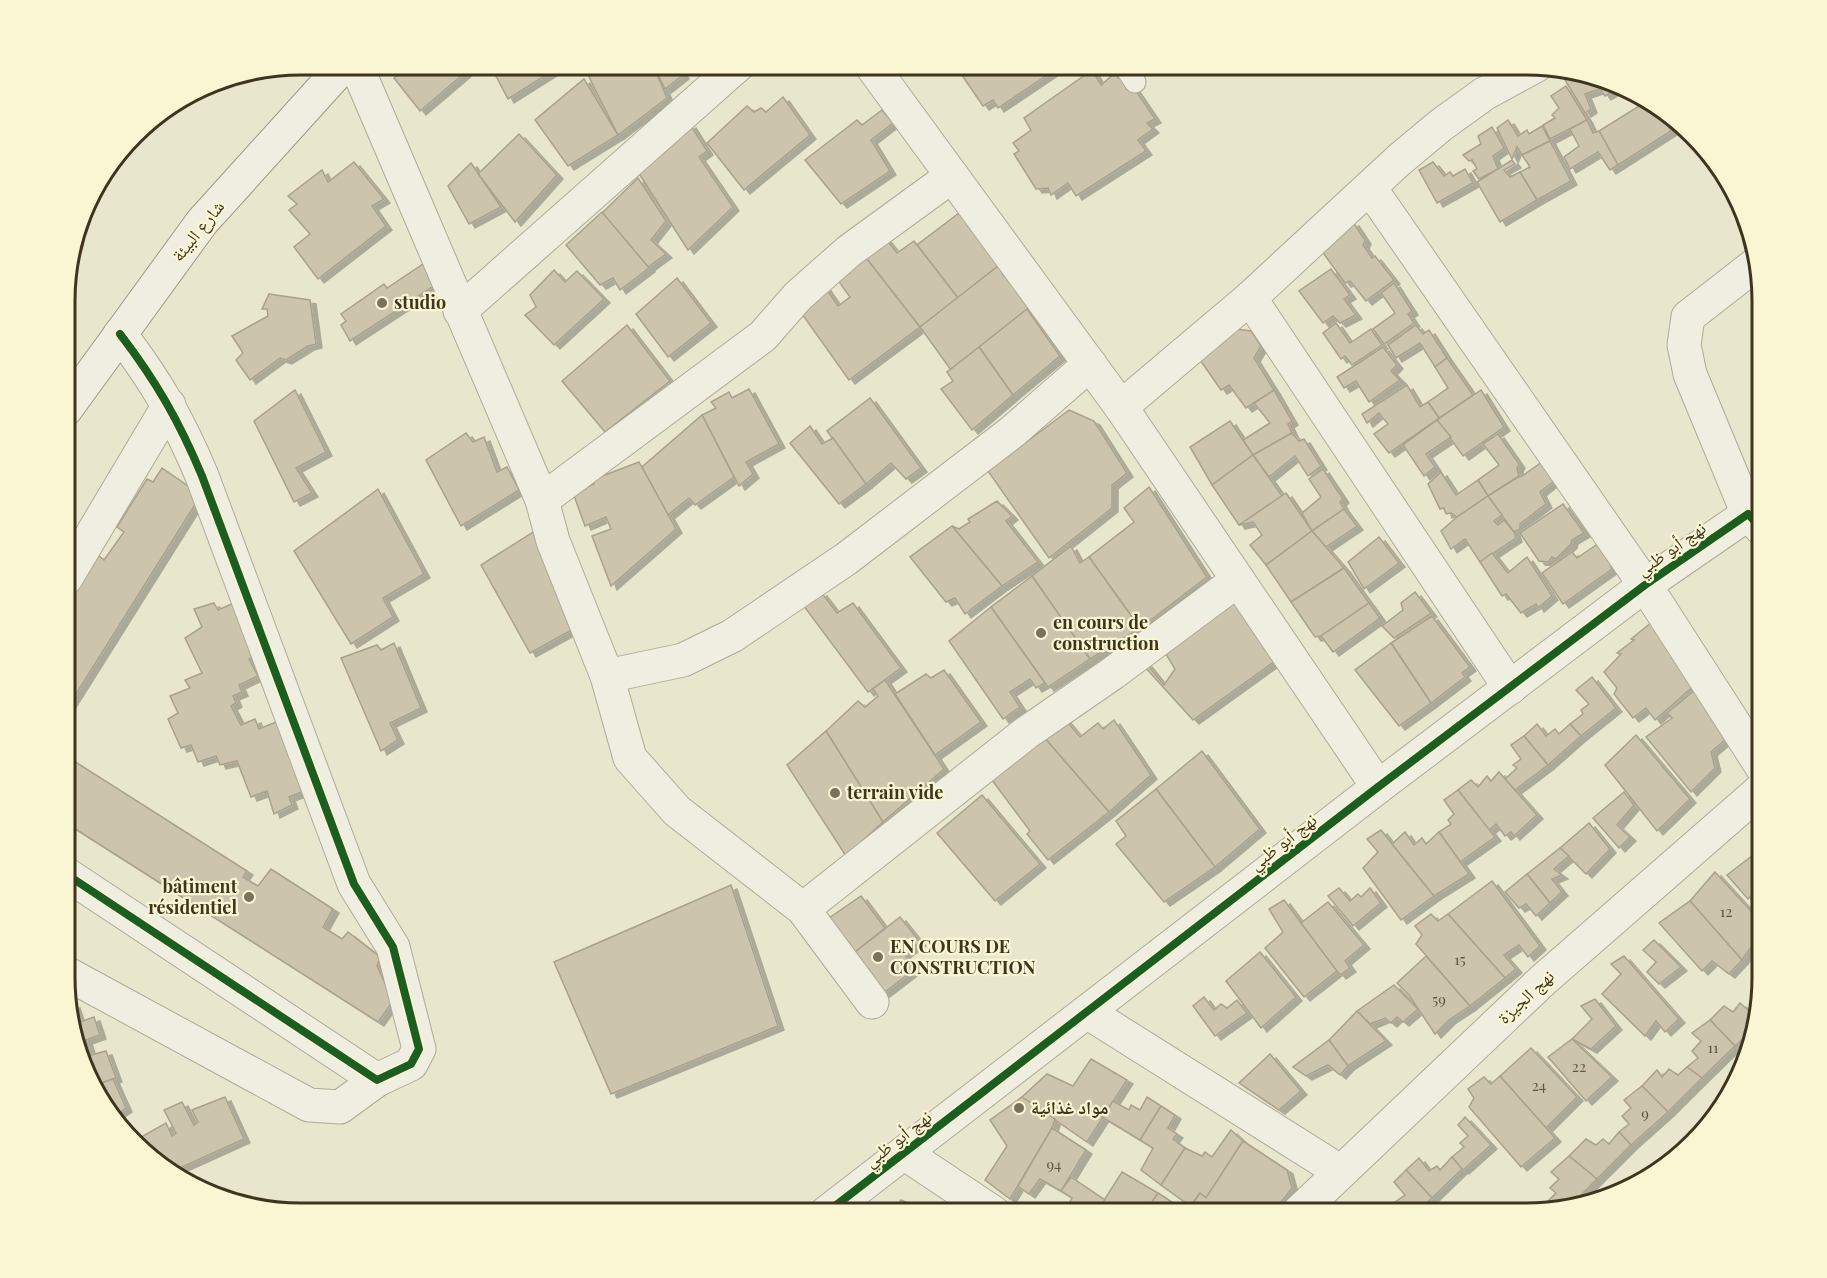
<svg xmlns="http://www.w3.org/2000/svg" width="1827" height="1278" font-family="'Playfair Display','Noto Naskh Arabic',serif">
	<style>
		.building { fill: #cdc4ae; stroke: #aaa18c; stroke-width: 1.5; filter: url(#shadow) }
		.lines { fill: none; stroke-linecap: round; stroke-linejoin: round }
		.lane-casing { stroke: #aeaa97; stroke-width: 23 }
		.street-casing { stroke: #aeaa97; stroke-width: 35 }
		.secondary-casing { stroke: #9e9986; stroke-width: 35 }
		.lane { stroke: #f0eee1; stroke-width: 21 }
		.street { stroke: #f0eee1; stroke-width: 33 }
		.secondary { stroke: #f0eee1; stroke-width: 33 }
		.cycleway-casing { stroke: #faf6d4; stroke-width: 11 }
		.cycleway { stroke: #1b5e20; stroke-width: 8 }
		.poi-dot { fill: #7a725b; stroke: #faf6d4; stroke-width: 2 }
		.labels { text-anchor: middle; stroke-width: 4.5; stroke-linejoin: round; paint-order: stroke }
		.number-label { font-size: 15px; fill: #625841 }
		.street-label { font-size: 18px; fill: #3f341d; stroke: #faf6d4 }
		.poi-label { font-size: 18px; font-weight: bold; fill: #3f341d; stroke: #faf6d4; text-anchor: start }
		.rim { fill: none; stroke: #3f341d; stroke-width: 3 }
	</style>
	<defs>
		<filter id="shadow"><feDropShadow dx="6" dy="4" stdDeviation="0" flood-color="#0004"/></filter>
	</defs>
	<rect width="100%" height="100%" fill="#e9e6ce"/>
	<!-- building -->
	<g class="building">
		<polygon points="409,65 474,65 420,111 394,78"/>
		<polygon points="490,65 562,65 508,99"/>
		<polygon points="595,65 653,65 667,98 618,135 586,71"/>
		<polygon points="653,65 678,65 683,75 665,89"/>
		<polygon points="964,65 1062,65 998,108 993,100 983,106 959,71"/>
		<polygon points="1092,70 1101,85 1115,73 1118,78 1126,76 1155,119 1147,123 1153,129 1138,140 1146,151 1076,196 1068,183 1051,195 1048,188 1036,189 1014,154 1019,151 1013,143 1031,130 1024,118"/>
		<polygon points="1570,71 1603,77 1620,87 1605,96 1600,89 1585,94 1591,109 1585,113 1562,75"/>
		<polygon points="584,79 618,135 568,166 535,120"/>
		<polygon points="1566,86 1587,120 1550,139 1543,125 1555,118 1552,115 1559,108 1551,96"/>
		<polygon points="783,97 810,135 744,190 707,143 747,106 754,112 761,108 766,112"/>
		<polygon points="1647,101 1656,105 1671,131 1618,165 1599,131"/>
		<polygon points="882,110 893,123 871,140 890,171 841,204 805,160 857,120 862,125"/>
		<polygon points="1508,120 1518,136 1527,130 1529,134 1542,126 1550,141 1522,155 1517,147 1512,159 1497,128"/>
		<polygon points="1587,120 1593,133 1599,131 1618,165 1610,170 1598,152 1570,169 1564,157 1579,146 1570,129"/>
		<polygon points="690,124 707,151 699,157 733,207 688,250 638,172"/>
		<polygon points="1492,127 1504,148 1493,156 1498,169 1479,179 1473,171 1477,169 1472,160 1469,161 1463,155 1481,144 1478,136"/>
		<polygon points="519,134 557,175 515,222 478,174"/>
		<polygon points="1550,141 1571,181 1537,200 1520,172 1530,167 1522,155"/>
		<polygon points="1512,160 1515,164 1504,170 1510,177 1520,172 1537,200 1500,222 1477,182"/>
		<polygon points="354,162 384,199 372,206 386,226 318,279 294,247 310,234 289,210 297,204 288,196 322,170 328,182"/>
		<polygon points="1433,162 1444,176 1450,172 1453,176 1465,169 1473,183 1437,203 1419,170"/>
		<polygon points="471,163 501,207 469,224 448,186"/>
		<polygon points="638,178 666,221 651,240 666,254 648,267 602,213"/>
		<polygon points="602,212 649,268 620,290 613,278 600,285 566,245"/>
		<polygon points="959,213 998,266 958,298 917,245"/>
		<polygon points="1353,222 1365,240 1363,245 1372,258 1375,256 1394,280 1366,301 1350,281 1345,283 1316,243"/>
		<polygon points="885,238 897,253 914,241 958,298 920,327 863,254"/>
		<polygon points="863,254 920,327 849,380 797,307 825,287 838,306 850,297 832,272"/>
		<polygon points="426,262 440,282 350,341 341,325 346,321 341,314 384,284 387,288"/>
		<polygon points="998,266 1004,276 1008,273 1030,307 951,370 920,327"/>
		<polygon points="1331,269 1350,295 1344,299 1356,315 1340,323 1333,316 1323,323 1299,291"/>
		<polygon points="554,270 565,282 577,271 604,299 554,345 525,315 536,307 530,295"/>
		<polygon points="677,278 711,323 668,357 636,314"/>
		<polygon points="1394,283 1412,311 1408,314 1414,323 1384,344 1373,329 1395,313 1381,293"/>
		<polygon points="269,294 310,300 316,344 308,346 286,360 280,358 250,380 236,360 243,353 232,336 268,316 267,309 262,309"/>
		<polygon points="1027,309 1060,356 1013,395 979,347"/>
		<polygon points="1336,323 1350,343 1371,329 1382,345 1352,365 1345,356 1341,359 1323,333"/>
		<polygon points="627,325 670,381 605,432 562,381"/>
		<polygon points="1416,325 1423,334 1429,330 1447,358 1435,367 1420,343 1396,358 1388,345"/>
		<polygon points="1228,328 1251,331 1261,346 1254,358 1274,390 1246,408 1229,385 1221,390 1198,357"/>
		<polygon points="979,347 1013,395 972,430 941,389 953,381 947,372"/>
		<polygon points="1383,347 1397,365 1391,371 1400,380 1369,402 1356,381 1344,388 1337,377"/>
		<polygon points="1447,358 1473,395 1439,418 1428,402 1448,388 1435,367"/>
		<polygon points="1407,385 1420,407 1428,402 1439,418 1389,453 1374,434 1388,424 1379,413 1367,423 1362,414"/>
		<polygon points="749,389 779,444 746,462 753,474 739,486 702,415 716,408 711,402 729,392 732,398"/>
		<polygon points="295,390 326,452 296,468 312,493 294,502 254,421"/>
		<polygon points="1274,390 1292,421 1288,424 1292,433 1253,455 1243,440 1270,423 1254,403"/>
		<polygon points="1481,390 1504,427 1463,456 1437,420"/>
		<polygon points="870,398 921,468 906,479 891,463 866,484 827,431"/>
		<polygon points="1069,410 1094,421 1127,473 1112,485 1112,508 1049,558 988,471"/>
		<polygon points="702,415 734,477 695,505 689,498 668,515 642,467"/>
		<polygon points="1437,420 1451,437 1426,454 1435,467 1424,476 1403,445"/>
		<polygon points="1230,421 1253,455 1212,485 1190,447"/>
		<polygon points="810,426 822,444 833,438 866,484 839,504 790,443"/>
		<polygon points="466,433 473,442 484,437 497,472 507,467 519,490 461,526 426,460"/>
		<polygon points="1292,433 1299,441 1304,439 1321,466 1308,476 1295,456 1269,477 1253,455"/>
		<polygon points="1498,434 1519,464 1517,468 1519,476 1488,496 1478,480 1499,465 1483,444"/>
		<polygon points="1253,455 1282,496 1239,525 1212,485"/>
		<polygon points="639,462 676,529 611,586 592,536 611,529 606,517 585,526 573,493 594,484 592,480"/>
		<polygon points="1542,462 1555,480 1540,492 1546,504 1520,524 1520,529 1514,532 1488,496 1518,477 1522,476"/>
		<polygon points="162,468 201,495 66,710 66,619 71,612 66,610 66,605 98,555 104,560 124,532 117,527 147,479 153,482"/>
		<polygon points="1323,469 1343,499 1340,502 1344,509 1312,531 1302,513 1321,497 1309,479"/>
		<polygon points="1441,472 1456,495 1478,480 1488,496 1457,517 1451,513 1446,514 1444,508 1440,509 1428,484"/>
		<polygon points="1149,487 1207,577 1140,628 1089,557 1134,522 1124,508"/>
		<polygon points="378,489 424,574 383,598 393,617 351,644 294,551"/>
		<polygon points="1286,493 1312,531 1266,565 1250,545 1262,535 1253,522 1239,525"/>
		<polygon points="1488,496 1502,515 1494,521 1498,525 1504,520 1514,532 1516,538 1480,562 1465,539 1451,549 1441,531 1457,517"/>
		<polygon points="997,501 1012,516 1006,521 1038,562 1002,586 952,526 959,529 970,522 968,519"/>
		<polygon points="1563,504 1584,533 1572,540 1571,544 1556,559 1552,557 1548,562 1539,561 1520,533"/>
		<polygon points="1344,509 1357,526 1326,547 1312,531"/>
		<polygon points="952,526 1002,586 965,614 955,598 946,602 910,557"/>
		<polygon points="541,527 579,626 530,653 481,565"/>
		<polygon points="1312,531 1344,568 1291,602 1266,565"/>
		<polygon points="1379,537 1399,563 1364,589 1348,562"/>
		<polygon points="1599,543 1607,556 1612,569 1563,604 1542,573 1572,552 1577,558"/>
		<polygon points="1071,546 1080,563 1089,557 1140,628 1090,659 1032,576"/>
		<polygon points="1492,553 1508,573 1527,557 1552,596 1538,608 1536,604 1521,613 1506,594 1502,596 1480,562"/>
		<polygon points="1344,568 1369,603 1321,636 1315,637 1291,602"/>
		<polygon points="1032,576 1090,659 1048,687 991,607"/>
		<polygon points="1227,591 1275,661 1193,720 1143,665 1146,663 1164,685 1175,669 1161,646"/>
		<polygon points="821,592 837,613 853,603 901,668 868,692 803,605"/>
		<polygon points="1415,592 1431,613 1394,638 1382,626 1403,610 1401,603"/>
		<polygon points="214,603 218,610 234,603 260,654 249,659 258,676 239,685 242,692 233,696 236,703 231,706 241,725 255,719 259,729 276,722 307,790 289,797 292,805 274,814 267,791 251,797 237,761 220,765 216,756 198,762 191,745 181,748 168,719 178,713 170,696 190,688 185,680 202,673 185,638 202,627 194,609"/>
		<polygon points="1369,603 1380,618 1333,652 1321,636"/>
		<polygon points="991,607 1045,683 1036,688 1030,679 1010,692 1020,707 1003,719 949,641"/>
		<polygon points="1432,616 1470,667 1462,673 1465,677 1431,703 1391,643"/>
		<polygon points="1652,622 1697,683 1655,720 1646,708 1633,718 1614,694 1617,688 1604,672 1621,654 1617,653 1634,640 1631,639"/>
		<polygon points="394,643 421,708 390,723 398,740 381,751 341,658 377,645 381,650"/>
		<polygon points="1391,643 1431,703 1399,726 1355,670"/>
		<polygon points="944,670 981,722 935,755 895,694 926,674 931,678"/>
		<polygon points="1592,677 1616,708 1581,736 1570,724 1583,714 1581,710 1589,704 1576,690"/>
		<polygon points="885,680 944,769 883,822 826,731 858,701 865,707 878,696 873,689"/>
		<polygon points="1695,690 1726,739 1711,752 1715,768 1691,792 1646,737 1672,718 1667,713"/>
		<polygon points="1064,718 1080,737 1098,723 1103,729 1114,720 1151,775 1109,812 1042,735"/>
		<polygon points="1537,724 1546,736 1555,729 1559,734 1570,724 1581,736 1548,765 1524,736"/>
		<polygon points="826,731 883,822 846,856 787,765"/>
		<polygon points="1042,735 1109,812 1048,860 1027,834 1030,831 992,780"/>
		<polygon points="1636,735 1690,799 1657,831 1605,765"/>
		<polygon points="1524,736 1548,765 1515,790 1505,779 1517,768 1513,765 1521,759 1511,745"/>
		<polygon points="1202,751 1260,829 1215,867 1156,789"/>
		<polygon points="66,756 247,871 243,877 258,886 271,869 333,909 323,927 342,939 348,932 380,957 377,966 393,1001 378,1022 66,823"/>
		<polygon points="1499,772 1537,815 1514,836 1511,832 1505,836 1496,824 1489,830 1458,790 1471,780 1478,787 1487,776 1491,781"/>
		<polygon points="1156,789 1215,867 1164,902 1116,844 1126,836 1116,821"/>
		<polygon points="1458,790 1495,837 1460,862 1439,832 1451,824 1448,820 1454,814 1444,800"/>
		<polygon points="1624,792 1634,805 1617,825 1630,837 1619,848 1593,818"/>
		<polygon points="982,795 1040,864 995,901 937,833"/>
		<polygon points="1589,823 1610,849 1586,874 1560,848"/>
		<polygon points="1381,830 1434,896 1401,920 1363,868 1378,852 1367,839"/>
		<polygon points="1405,832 1414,845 1422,838 1426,844 1439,832 1469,874 1434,896 1392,844"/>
		<polygon points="1560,848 1569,856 1554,869 1562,875 1552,879 1562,892 1550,903 1527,874"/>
		<polygon points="1757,852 1762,857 1762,894 1758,889 1748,899 1727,875"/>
		<polygon points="1715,872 1762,923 1762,932 1742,960 1690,901"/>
		<polygon points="1527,874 1550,903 1536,916 1526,904 1519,908 1505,892"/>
		<polygon points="1492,881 1540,946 1528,957 1519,945 1504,955 1516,969 1505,978 1448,914"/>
		<polygon points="731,885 778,1026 611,1094 554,962"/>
		<polygon points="1339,888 1350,901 1358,894 1361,897 1370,888 1381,903 1353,926 1328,896"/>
		<polygon points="861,896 885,928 845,960 819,925"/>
		<polygon points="1284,900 1337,971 1304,997 1265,948 1283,932 1269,909"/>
		<polygon points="1690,901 1742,960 1729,974 1712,961 1702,971 1659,923"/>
		<polygon points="1328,902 1364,945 1345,961 1350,968 1340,975 1301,923"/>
		<polygon points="1431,914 1438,921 1448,914 1505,978 1470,1006 1416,944 1422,935 1415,926"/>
		<polygon points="900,917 920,942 904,954 915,969 876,999 845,960"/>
		<polygon points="1654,940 1681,967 1659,984 1647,972 1656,962 1643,950"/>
		<polygon points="1260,952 1296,997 1261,1028 1226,981"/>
		<polygon points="1426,956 1470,1006 1449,1020 1435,1034 1409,995 1397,983"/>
		<polygon points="1624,956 1679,1019 1665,1032 1656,1021 1645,1036 1602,994 1621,974 1611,964"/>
		<polygon points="1394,985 1418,1009 1403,1022 1397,1017 1391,1023 1385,1018 1370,1024 1357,1011"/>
		<polygon points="1204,997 1214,1010 1221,1004 1227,1008 1237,1000 1247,1013 1215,1036 1193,1006"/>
		<polygon points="1595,999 1616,1026 1591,1049 1572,1039 1592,1019 1581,1006"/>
		<polygon points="1758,1000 1760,1002 1755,1028 1735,1046 1710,1020 1724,1006 1733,1012 1740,1003 1748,1010"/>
		<polygon points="74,1004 80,1022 94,1017 100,1035 86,1040 91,1055 106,1051 116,1078 93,1086 66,1008 66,1006"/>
		<polygon points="1357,1011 1386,1041 1348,1066 1329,1040"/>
		<polygon points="1710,1020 1735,1046 1702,1078 1687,1067 1698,1058 1692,1051 1701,1041 1692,1033"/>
		<polygon points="1572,1039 1612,1077 1586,1101 1548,1057"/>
		<polygon points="1329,1040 1348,1066 1340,1075 1328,1065 1306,1076 1293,1067"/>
		<polygon points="1531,1048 1577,1097 1546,1128 1500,1076"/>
		<polygon points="1270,1054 1301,1091 1279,1110 1239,1083"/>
		<polygon points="1091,1059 1127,1080 1087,1142 1022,1097 1047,1074 1073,1086"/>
		<polygon points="1687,1067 1702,1078 1668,1112 1642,1086 1657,1070 1662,1077 1669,1069 1678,1075"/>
		<polygon points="1500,1076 1555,1138 1521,1167 1469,1107 1474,1098 1468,1089 1484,1077 1491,1084"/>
		<polygon points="113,1079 126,1108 114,1116 96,1095 93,1086"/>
		<polygon points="1642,1086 1668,1112 1631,1145 1619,1132 1629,1124 1622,1116 1631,1108 1624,1100"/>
		<polygon points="225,1097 244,1139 171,1172 157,1165 136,1140 166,1123 172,1136 176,1133 164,1110 182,1102 194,1125 198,1122 192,1110"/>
		<polygon points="1022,1097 1055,1119 1052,1128 1010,1199 985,1180 1007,1146 990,1120"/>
		<polygon points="1147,1097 1161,1106 1140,1140 1102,1117 1113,1101 1129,1110 1131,1105 1140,1110"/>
		<polygon points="1161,1106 1175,1115 1168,1128 1177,1134 1173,1139 1185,1148 1161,1185 1141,1170 1153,1148 1140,1140"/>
		<polygon points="1465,1117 1491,1145 1463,1170 1452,1157 1464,1147 1460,1143 1468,1136 1458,1125"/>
		<polygon points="1052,1128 1086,1150 1061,1191 1040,1179 1029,1194 1018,1186"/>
		<polygon points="1231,1130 1243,1141 1206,1198 1200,1193 1190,1206 1161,1185 1185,1148 1202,1156 1205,1152 1212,1157"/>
		<polygon points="1619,1132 1631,1145 1597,1179 1569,1156 1586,1139 1596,1145 1603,1139 1609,1144"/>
		<polygon points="1243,1141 1287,1170 1292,1188 1274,1211 1269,1204 1260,1213 1189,1213 1187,1212 1200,1193 1206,1198"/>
		<polygon points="1569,1156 1597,1179 1573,1203 1551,1208 1546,1203 1556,1193 1550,1188 1559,1179 1551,1172"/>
		<polygon points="1452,1157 1462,1169 1432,1198 1406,1170 1419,1158 1429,1171 1437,1166 1440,1170"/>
		<polygon points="1406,1170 1432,1198 1416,1213 1391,1213 1400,1207 1395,1202 1405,1195 1394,1182"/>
		<polygon points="1122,1172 1158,1193 1145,1213 1096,1213"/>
		<polygon points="1071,1177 1105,1200 1096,1213 1073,1213 1078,1207 1070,1202 1072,1198 1061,1191"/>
		<polygon points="1158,1193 1187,1212 1189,1213 1145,1213"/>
		<polygon points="901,1200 933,1213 891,1213"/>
		<polygon points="1376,1204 1384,1213 1363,1213"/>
	</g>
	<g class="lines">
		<defs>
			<polyline id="lane" points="1124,65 1135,82"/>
			<g id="street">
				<polyline points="356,65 542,500 553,541 607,676 630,758 677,811 803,909 872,1002"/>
				<polyline points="871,65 1121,407 1378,787"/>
				<polyline points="1370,188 1645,585 1762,767"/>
				<polyline points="1250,298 1510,688"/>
				<polyline points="460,311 738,65"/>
				<polyline points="1121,407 1250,298 1399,160 1441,125 1484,94 1537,65"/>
				<polyline points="542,500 763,336 798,296 849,251 952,176"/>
				<polyline points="1748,514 1690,374 1684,345 1688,317 1756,264"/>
				<polyline points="66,578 169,405"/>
				<polyline points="607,676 683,660 732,636 846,559 1012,432 1090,364"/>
				<path d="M66,874L377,1080L411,1064L419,1049L393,947L354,884L202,476C179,421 156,381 120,334"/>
				<polyline points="803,909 1026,733 1113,673 1238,580"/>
				<polyline points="66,973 309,1105 340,1107 377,1080"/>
				<polyline points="1087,1012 1341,1172"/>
				<polyline points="904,1153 994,1213"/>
				<polyline points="826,1213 1378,787 1645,585 1748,514 1762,529"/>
				<polyline points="1298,1213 1542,981 1762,789"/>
			</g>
			<polyline id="secondary" points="66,409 202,222 344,65"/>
		</defs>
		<!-- lane casing -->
		<use href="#lane" class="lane-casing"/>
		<!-- street casing -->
		<use href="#street" class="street-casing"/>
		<!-- secondary casing -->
		<use href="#secondary" class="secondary-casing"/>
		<!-- lane -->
		<use href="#lane" class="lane"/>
		<!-- street -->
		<use href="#street" class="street"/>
		<!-- secondary -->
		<use href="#secondary" class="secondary"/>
		<defs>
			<g id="cycleway">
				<path d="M66,874L377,1080L411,1064L419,1049L393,947L354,884L202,476C179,421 156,381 120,334"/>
				<polyline points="826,1213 1378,787 1645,585 1748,514 1762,529"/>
			</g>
		</defs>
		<!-- cycleway casing -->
		<use href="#cycleway" class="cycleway-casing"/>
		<!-- cycleway -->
		<use href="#cycleway" class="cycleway"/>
	</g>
	<!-- markers -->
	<g class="poi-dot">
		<circle cx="382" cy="303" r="6"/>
		<circle cx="1041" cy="633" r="6"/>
		<circle cx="835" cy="793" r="6"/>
		<circle cx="249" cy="897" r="6"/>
		<circle cx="878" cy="957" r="6"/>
		<circle cx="1019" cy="1108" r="6"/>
	</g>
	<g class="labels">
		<!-- number labels -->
		<g class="number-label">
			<text x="1726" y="917">12</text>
			<text x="1460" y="965">15</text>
			<text x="1439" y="1005">59</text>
			<text x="1713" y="1053">11</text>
			<text x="1579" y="1072">22</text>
			<text x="1539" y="1091">24</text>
			<text x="1645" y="1119">9</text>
			<text x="1054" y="1170">94</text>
		</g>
		<!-- street labels -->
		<g class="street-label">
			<text transform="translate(198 231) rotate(-51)" y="6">شارع البيئة</text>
			<text transform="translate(1671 549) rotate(-35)" y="6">نهج أبو ظبي</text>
			<text transform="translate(1283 842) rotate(-38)" y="6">نهج أبو ظبي</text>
			<text transform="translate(1526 997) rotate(-43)" y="6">نهج الجيزة</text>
			<text transform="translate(898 1139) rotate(-38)" y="6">نهج أبو ظبي</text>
		</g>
		<!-- poi labels -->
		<g class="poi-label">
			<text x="394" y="309">studio</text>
			<text x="1053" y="629">en cours de<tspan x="1053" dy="21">construction</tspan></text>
			<text x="847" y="799">terrain vide</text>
			<text x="237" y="893" text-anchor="end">bâtiment<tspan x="237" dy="21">résidentiel</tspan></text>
			<text x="890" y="953">EN COURS DE<tspan x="890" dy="21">CONSTRUCTION</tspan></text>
			<text x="1031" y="1114">مواد غذائية</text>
		</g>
	</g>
	<!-- crop -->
	<path d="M0 0H1827V1278H0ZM301 75H1526A226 226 0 0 1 1752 301V977A226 226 0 0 1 1526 1203H301A226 226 0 0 1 75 977V301A226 226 0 0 1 301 75Z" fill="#faf6d4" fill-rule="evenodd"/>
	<path class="rim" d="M301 75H1526A226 226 0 0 1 1752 301V977A226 226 0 0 1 1526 1203H301A226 226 0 0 1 75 977V301A226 226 0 0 1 301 75Z"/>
</svg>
